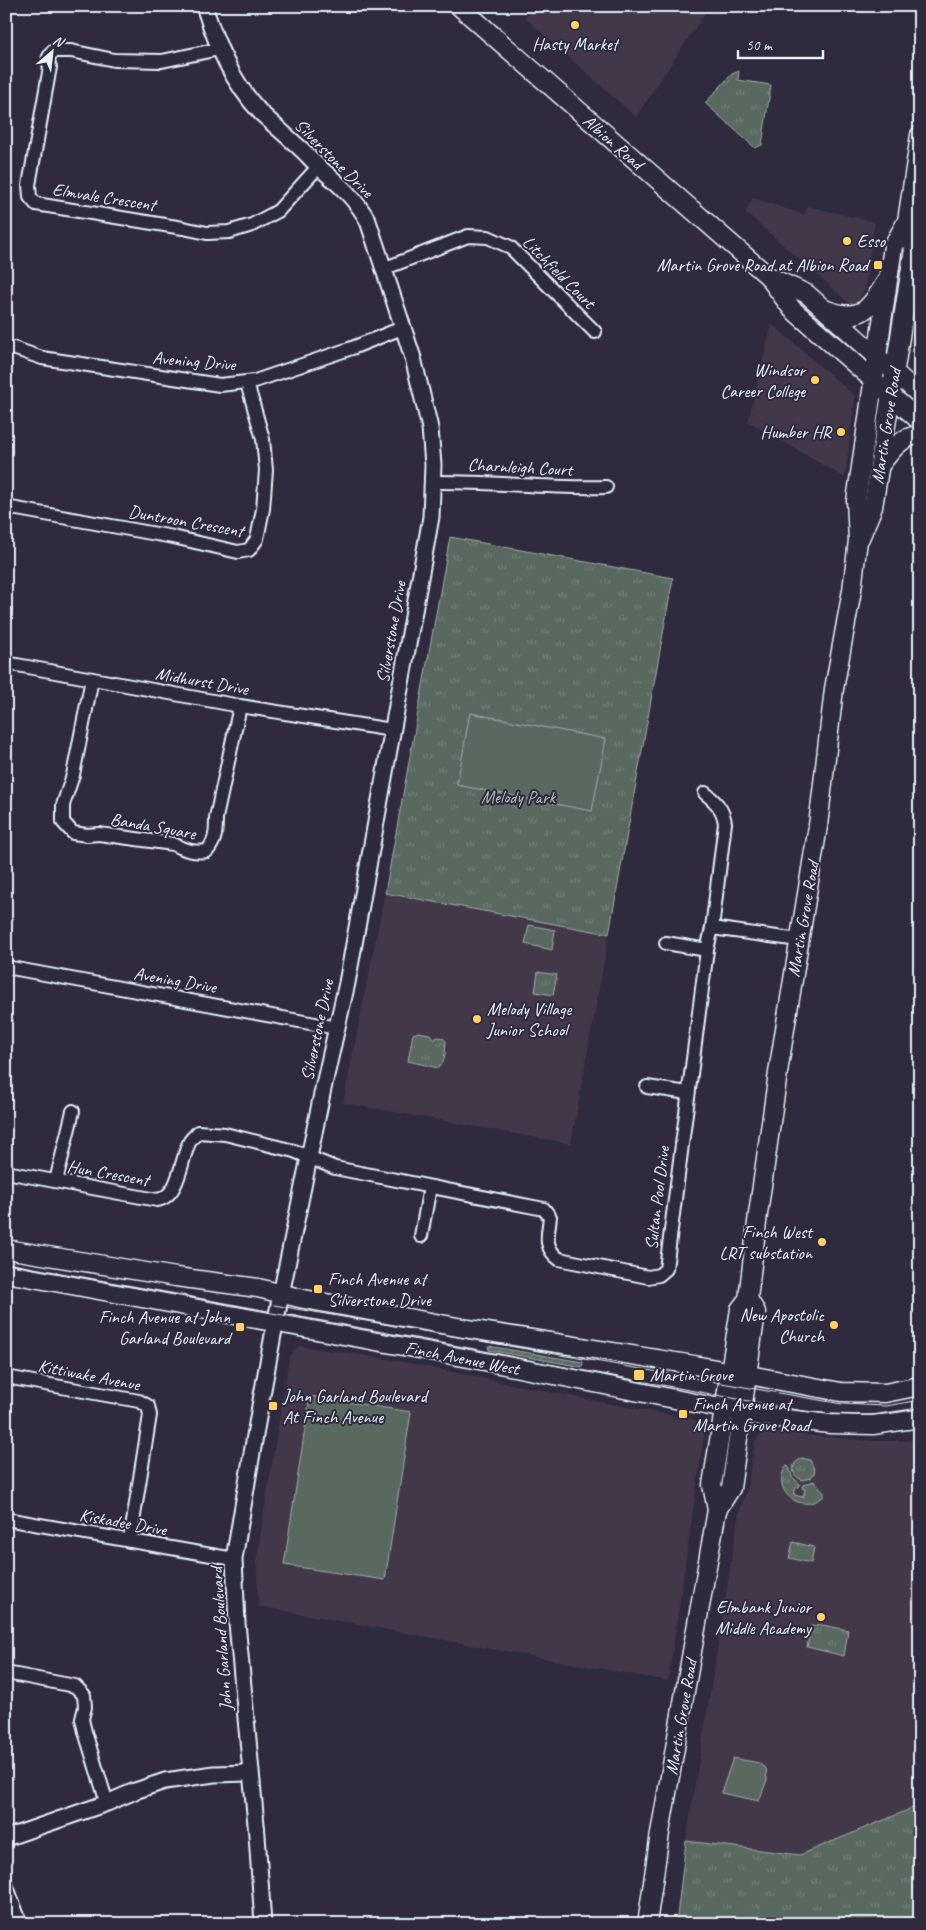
<svg xmlns="http://www.w3.org/2000/svg" width="926" height="1930" font-family="Caveat,sans-serif">
	<style>
		.built { fill: #423748 }
		.park { fill: url(#park-tufts); stroke: #a1adac }
		.garden { fill: url(#garden-furrows); stroke: #a1adac }
		.pitch { fill: #5a6960; stroke: #a1adac }
		.lines { fill: none; stroke-linecap: round; stroke-linejoin: round }
		.minor-casing { stroke: #e8f1f8; stroke-width: 16 }
		.tertiary-casing { stroke: #e8f1f8; stroke-width: 19 }
		.secondary-casing { stroke: #e8f1f8; stroke-width: 21 }
		.minor { stroke: #2f2a3d; stroke-width: 12 }
		.tertiary { stroke: #2f2a3d; stroke-width: 15 }
		.secondary { stroke: #2f2a3d; stroke-width: 18 }
		.tram { stroke: #e8f1f8; stroke-width: 1 }
		.poi-dot { fill: #ffd166; stroke: #2f2a3d; stroke-width: 2 }
		.labels { text-anchor: middle; stroke-width: 4; stroke-linejoin: round; paint-order: stroke }
		.poi-label { font-size: 18px; fill: #e8f1f8; stroke: #2f2a3d; text-anchor: end }
		.street-label { font-size: 18px; fill: #e8f1f8; stroke: #2f2a3d }
		.park-label { font-size: 18px; fill: #afbbbb; stroke: #2f2a3d }
	</style>
	<defs>
		<pattern id="park-tufts" width="24" height="20" patternUnits="userSpaceOnUse" patternTransform="scale(1.25)"><rect width="24" height="20" fill="#5a6960"/><path d="M3 7l-1-3M5 7V3M7 7l1-3M15 17l-1-3M17 17v-4M19 17l1-3" fill="none" stroke="#727f78"/></pattern>
		<pattern id="garden-furrows" width="10" height="10" patternUnits="userSpaceOnUse" patternTransform="scale(1.25)"><rect width="10" height="10" fill="#5a6960"/><path d="M-1 1l2-2M0 10L10 0M9 11l2-2" fill="none" stroke="#727f78"/></pattern>
	</defs>
	<rect width="100%" height="100%" fill="#2f2a3d"/>
	<filter id="ink" filterUnits="userSpaceOnUse"><feTurbulence type="fractalNoise" baseFrequency=".02" numOctaves="2"/><feDisplacementMap in="SourceGraphic" scale="10" xChannelSelector="R" yChannelSelector="G"/><feConvolveMatrix kernelMatrix="1 2 1 2 8 2 1 2 1" color-interpolation-filters="sRGB"/></filter>
	<g filter="url(#ink)">
		<!-- built -->
		<g class="built">
			<polygon points="535,6 667,6 705,13 636,117 525,18"/>
			<polygon points="753,198 805,215 807,206 875,222 865,288 855,308 745,212"/>
			<polygon points="772,324 855,396 845,478 748,421"/>
			<polygon points="385,893 609,934 571,1144 343,1103"/>
			<polygon points="300,1346 394,1360 590,1400 691,1419 697,1421 703,1430 704,1436 668,1681 258,1606 257,1562 261,1531 289,1358 295,1349"/>
			<polygon points="769,1432 873,1441 904,1441 920,1438 920,1805 800,1855 686,1841 739,1513 747,1488 755,1441 763,1433"/>
		</g>
		<!-- park -->
		<g class="park">
			<polygon points="739,71 738,80 771,85 762,145 755,148 705,103 732,74"/>
			<polygon points="450,537 673,578 609,934 385,893"/>
			<polygon points="538,972 557,975 553,995 535,992"/>
			<path d="M419,1032L430,1034L434,1040L437,1037L443,1038L446,1041C445,1050 446,1063 438,1068L408,1061L413,1034Z"/>
			<path d="M802,1458L810,1460L815,1471L811,1478L802,1480C794,1476 791,1471 795,1463Z"/>
			<path d="M786,1466L789,1467L792,1477L800,1484L799,1487H796L794,1495L803,1497L805,1489L802,1488L803,1485L814,1481L824,1493V1496C801,1516 770,1491 786,1466Z"/>
			<polygon points="793,1542 814,1547 811,1563 789,1558"/>
			<polygon points="817,1624 848,1630 844,1656 807,1647 811,1626 816,1626"/>
			<polygon points="920,1805 920,1924 676,1924 686,1841 800,1855"/>
		</g>
		<!-- garden -->
		<polygon class="garden" points="488,1346 583,1362 582,1367 489,1350"/>
		<!-- pitch -->
		<g class="pitch">
			<polygon points="470,713 606,739 592,811 457,785"/>
			<polygon points="529,925 555,930 552,950 525,944"/>
			<polygon points="310,1396 411,1412 385,1580 284,1565"/>
			<polygon points="733,1758 759,1763 766,1769 767,1780 759,1801 721,1793"/>
		</g>
		<g class="lines">
			<defs>
				<g id="minor">
					<path d="M219,49L162,61L114,60L71,51H53C48,57 47,60 50,67L29,185L30,197L36,204L183,228L207,233L229,232L252,225L278,211L319,166"/>
					<polyline points="383,269 468,236 488,237 510,247 595,332"/>
					<polyline points="6,350 13,348 42,358 220,385 255,381 352,348 402,328"/>
					<path d="M433,482C491,481 548,489 606,487"/>
					<polyline points="6,507 173,537 238,552 249,550 257,539 263,509 266,470 263,439 247,383"/>
					<polyline points="6,663 240,706 392,730"/>
					<path d="M92,679L73,775L63,805V822L73,833L87,835L99,834L173,844C185,850 194,853 207,851C216,841 216,831 216,818L240,706"/>
					<polyline points="712,928 799,940"/>
					<polyline points="666,943 707,950"/>
					<polyline points="6,967 337,1028"/>
					<polyline points="647,1087 688,1093"/>
					<path d="M6,1172L157,1200C180,1197 181,1157 190,1141C192,1138 196,1135 198,1132L225,1134L294,1151L335,1168L544,1209L550,1217C548,1235 543,1247 559,1259L648,1277L659,1275L666,1269L707,950L712,928L725,823C723,809 716,802 705,793"/>
					<polyline points="56,1181 73,1111"/>
					<polyline points="421,1236 430,1187"/>
					<polyline points="6,1377 139,1401 148,1406 150,1415 130,1541"/>
					<polyline points="6,1519 234,1559"/>
					<polyline points="6,1673 75,1686 84,1695 85,1707 82,1719 85,1732 107,1803"/>
					<polyline points="6,1884 21,1924"/>
				</g>
				<g id="tertiary">
					<path d="M204,6C217,46 232,82 261,113C274,125 288,137 301,149C308,155 313,162 320,168C339,184 356,199 368,221L413,358L430,428L433,465L431,517L347,983L323,1089L275,1324L260,1406L234,1559L237,1623L257,1835L263,1924"/>
					<polyline points="6,1838 107,1803 135,1791 165,1781 214,1774 250,1773"/>
				</g>
				<g id="secondary">
					<polyline points="459,6 768,276 792,309 920,421"/>
					<polyline points="770,277 807,294 920,395"/>
					<path d="M827,310C860,322 869,310 885,283"/>
					<path d="M881,464C891,451 901,436 920,435"/>
					<polyline points="860,538 873,507 914,249 907,221"/>
					<polyline points="6,1249 176,1277 258,1288 304,1299 463,1328 694,1365 841,1392 885,1393 920,1386"/>
					<polyline points="6,1273 474,1359 760,1416 830,1424 873,1425 920,1418"/>
					<polyline points="717,1510 731,1488 756,1312 748,1299"/>
					<polyline points="647,1924 660,1833 717,1510 712,1485 740,1309 748,1299 758,1214 779,1066 818,826 834,689 852,590 858,540 856,501 893,246 907,221 920,135"/>
				</g>
			</defs>
			<!-- minor casing -->
			<use href="#minor" class="minor-casing"/>
			<!-- tertiary casing -->
			<use href="#tertiary" class="tertiary-casing"/>
			<!-- secondary casing -->
			<use href="#secondary" class="secondary-casing"/>
			<!-- minor -->
			<use href="#minor" class="minor"/>
			<!-- tertiary -->
			<use href="#tertiary" class="tertiary"/>
			<!-- secondary -->
			<use href="#secondary" class="secondary"/>
			<!-- tram -->
			<g class="tram">
				<path d="M6,1264L803,1411C843,1416 881,1418 920,1408"/>
				<polyline points="274,1305 842,1404 886,1406 920,1400"/>
			</g>
		</g>
	</g>
	<!-- markers -->
	<g class="poi-dot">
		<circle cx="575" cy="25" r="5"/>
		<circle cx="847" cy="241" r="5"/>
		<rect x="873" y="260" width="10" height="10" rx="2.5"/>
		<circle cx="815" cy="380" r="5"/>
		<circle cx="841" cy="432" r="5"/>
		<circle cx="477" cy="1019" r="5"/>
		<circle cx="822" cy="1242" r="5"/>
		<rect x="313" y="1284" width="10" height="10" rx="2.5"/>
		<circle cx="834" cy="1325" r="5"/>
		<rect x="235" y="1322" width="10" height="10" rx="2.5"/>
		<rect x="633" y="1369" width="12" height="12" rx="2.5"/>
		<rect x="268" y="1401" width="10" height="10" rx="2.5"/>
		<rect x="678" y="1409" width="10" height="10" rx="2.5"/>
		<circle cx="821" cy="1617" r="5"/>
	</g>
	<g class="labels">
		<!-- poi labels -->
		<g class="poi-label">
			<text x="575" y="50" text-anchor="middle">Hasty Market</text>
			<text x="857" y="247" text-anchor="start">Esso</text>
			<text x="868" y="271">Martin Grove Road at Albion Road</text>
			<text x="805" y="376">Windsor<tspan x="805" dy="21">Career College</tspan></text>
			<text x="831" y="438">Humber HR</text>
			<text x="487" y="1015" text-anchor="start">Melody Village<tspan x="487" dy="21">Junior School</tspan></text>
			<text x="812" y="1238">Finch West<tspan x="812" dy="21">LRT substation</tspan></text>
			<text x="328" y="1285" text-anchor="start">Finch Avenue at<tspan x="328" dy="21">Silverstone Drive</tspan></text>
			<text x="824" y="1321">New Apostolic<tspan x="824" dy="21">Church</tspan></text>
			<text x="230" y="1323">Finch Avenue at John<tspan x="230" dy="21">Garland Boulevard</tspan></text>
			<text x="650" y="1381" text-anchor="start">Martin Grove</text>
			<text x="283" y="1402" text-anchor="start">John Garland Boulevard<tspan x="283" dy="21">At Finch Avenue</tspan></text>
			<text x="693" y="1410" text-anchor="start">Finch Avenue at<tspan x="693" dy="21">Martin Grove Road</tspan></text>
			<text x="811" y="1613">Elmbank Junior<tspan x="811" dy="21">Middle Academy</tspan></text>
		</g>
		<!-- street labels -->
		<g class="street-label">
			<text transform="translate(613 142) rotate(41)" y="6">Albion Road</text>
			<text transform="translate(334 158) rotate(45)" y="6">Silverstone Drive</text>
			<text transform="translate(104 197) rotate(9)" y="6">Elmvale Crescent</text>
			<text transform="translate(559 272) rotate(45)" y="6">Litchfield Court</text>
			<text transform="translate(194 361) rotate(5)" y="6">Avening Drive</text>
			<text transform="translate(886 426) rotate(-81)" y="6">Martin Grove Road</text>
			<text transform="translate(520 467) rotate(3)" y="6">Charnleigh Court</text>
			<text transform="translate(186 521) rotate(10)" y="6">Duntroon Crescent</text>
			<text transform="translate(391 632) rotate(-80)" y="6">Silverstone Drive</text>
			<text transform="translate(202 681) rotate(10)" y="6">Midhurst Drive</text>
			<text transform="translate(153 826) rotate(10)" y="6">Banda Square</text>
			<text transform="translate(803 919) rotate(-80)" y="6">Martin Grove Road</text>
			<text transform="translate(175 980) rotate(10)" y="6">Avening Drive</text>
			<text transform="translate(317 1030) rotate(-78)" y="6">Silverstone Drive</text>
			<text transform="translate(108 1173) rotate(10)" y="6">Hun Crescent</text>
			<text transform="translate(657 1198) rotate(-83)" y="6">Sultan Pool Drive</text>
			<text transform="translate(462 1358) rotate(11)" y="6">Finch Avenue West</text>
			<text transform="translate(89 1375) rotate(11)" y="6">Kittiwake Avenue</text>
			<text transform="translate(123 1522) rotate(10)" y="6">Kiskadee Drive</text>
			<text transform="translate(221 1639) rotate(-94)" y="6">John Garland Boulevard</text>
			<text transform="translate(681 1717) rotate(-80)" y="6">Martin Grove Road</text>
		</g>
		<!-- park labels -->
		<g class="park-label">
			<text x="518" y="803">Melody Park</text>
		</g>
	</g>
	<!-- margin -->
	<rect width="926" height="1930" fill="none" stroke="#2f2a3d" stroke-width="25"/>
	<rect x="12" y="12" width="901" height="1905" fill="none" stroke="#e8f1f8" stroke-width="2" filter="url(#ink)"/>
	<!-- north arrow -->
	<g transform="translate(52 52) rotate(28)" stroke="#2f2a3d" stroke-width="4" paint-order="stroke">
	<path d="M0-4L9 19L0 12L-9 19Z" fill="#e8f1f8"/>
	<text y="-8" font-size="14" font-weight="bold" text-anchor="middle" fill="#e8f1f8">N</text>
	</g>
	<!-- scale -->
	<path d="M738 50v8h85v-8" fill="none" stroke="#e8f1f8" stroke-width="2.5"/>
	<text x="746" y="50" font-size="15" fill="#e8f1f8" stroke="#2f2a3d" stroke-width="4" paint-order="stroke">50 m</text>
</svg>
